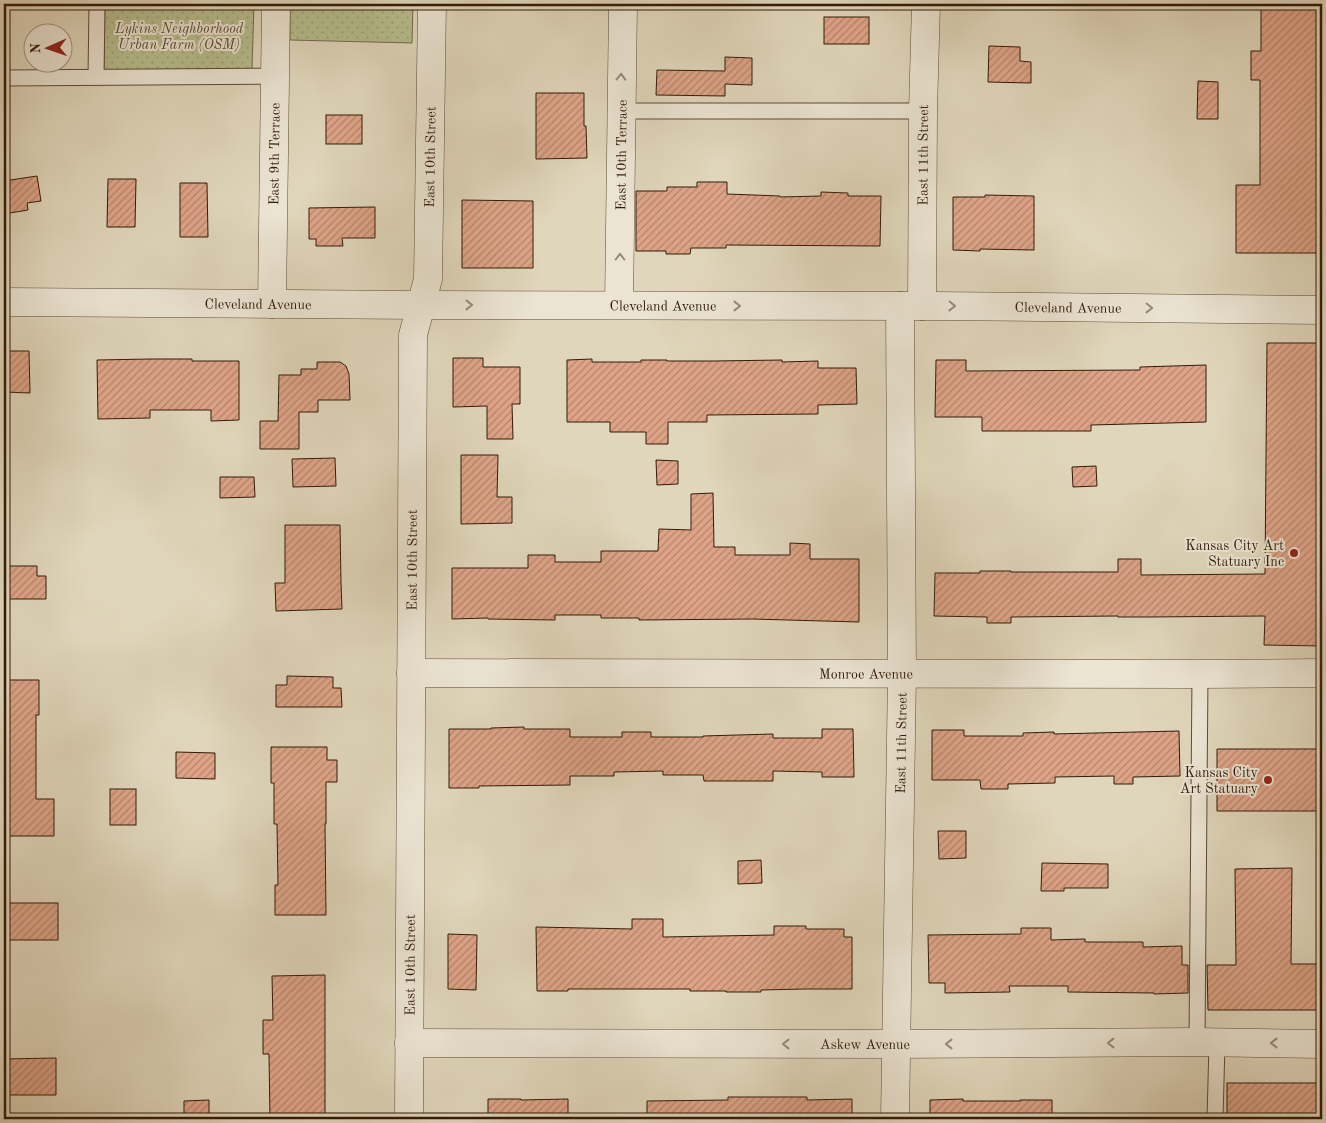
<svg xmlns="http://www.w3.org/2000/svg" width="1326" height="1123" font-family="'Old Standard TT',serif">
	<style>
		.garden { fill: url(#garden-dots); stroke: #746c4b }
		.building { fill: url(#building-hatch); stroke: #331a09 }
		.lines { fill: none; stroke-linecap: round; stroke-linejoin: round }
		.service-casing { stroke: #5e4936; stroke-width: 17 }
		.minor-casing { stroke: #5e4936; stroke-width: 29 }
		.service { stroke: #ebe4d3; stroke-width: 15 }
		.minor { stroke: #ebe4d3; stroke-width: 28 }
		.oneway { stroke: #988978 }
		.poi-dot { fill: #8f2418; stroke: #ebe4d3; stroke-width: 2 }
		.labels { text-anchor: middle; stroke-width: 4; stroke-linejoin: round; paint-order: stroke }
		.park-label { font-size: 14px; font-style: italic; fill: #5a4b31; stroke: #ebe4d3 }
		.street-label { font-size: 14px; fill: #331a09; stroke: #ebe4d3 }
		.poi-label { font-size: 14px; fill: #331a09; stroke: #ebe4d3; text-anchor: end }
	</style>
	<defs>
		<pattern id="garden-dots" width="8" height="8" patternUnits="userSpaceOnUse" patternTransform="scale(1.25)"><rect width="8" height="8" fill="#b6bd8d"/><path d="M2 2h.1M6 6h.1" fill="none" stroke="#9da278" stroke-width="1.8" stroke-linecap="round"/></pattern>
		<pattern id="building-hatch" width="6" height="6" patternUnits="userSpaceOnUse" patternTransform="scale(1.25)"><rect width="6" height="6" fill="#dfa488"/><path d="M-1 1l2-2M0 6l6-6M5 7l2-2" fill="none" stroke="#b5856d"/></pattern>
	</defs>
	<rect width="100%" height="100%" fill="#e0d6bb"/>
	<filter id="stains"><feTurbulence type="fractalNoise" baseFrequency=".004" numOctaves="4"/><feColorMatrix values="0 0 0 0 .2 0 0 0 0 .09 0 0 0 0 .02 0 0 0 .5 -.17"/></filter>
	<radialGradient id="worn" r=".72"><stop offset=".6" stop-color="#630" stop-opacity="0"/><stop offset="1" stop-color="#630" stop-opacity=".3"/></radialGradient>
	<!-- garden -->
	<g class="garden">
		<polygon points="105,4 254,4 252,69 104,70"/>
		<polygon points="290,4 413,4 412,43 290,40"/>
	</g>
	<!-- building -->
	<g class="building">
		<polygon points="1261,4 1322,4 1322,253 1236,253 1236,185 1260,185 1260,80 1251,80 1251,51 1261,51"/>
		<rect x="824" y="17" width="45" height="27"/>
		<polygon points="989,46 1020,47 1020,61 1031,62 1031,83 988,82"/>
		<polygon points="725,57 752,58 752,85 725,84 725,96 656,95 657,70 725,71"/>
		<polygon points="1198,81 1218,82 1218,119 1197,119"/>
		<polygon points="536,93 584,93 584,126 586,126 587,158 536,159"/>
		<rect x="326" y="115" width="36" height="29"/>
		<polygon points="37,176 41,201 27,203 28,210 4,214 4,181"/>
		<polygon points="108,179 136,179 135,227 107,227"/>
		<polygon points="697,182 727,182 727,194 780,196 780,197 821,196 821,192 848,193 848,196 881,196 880,246 726,245 726,248 691,248 690,254 666,254 666,251 636,251 636,191 667,191 667,187 697,187"/>
		<polygon points="180,183 207,183 208,237 180,237"/>
		<polygon points="985,195 1034,196 1034,250 980,249 980,251 953,250 953,197 985,197"/>
		<polygon points="462,200 533,201 533,268 462,268"/>
		<polygon points="375,207 375,238 342,238 343,246 316,246 316,239 309,239 309,208"/>
		<polygon points="1267,343 1322,343 1322,646 1264,645 1265,616 1149,617 1118,617 1118,616 1011,617 1011,623 987,623 987,617 934,616 935,573 980,573 980,571 1011,571 1011,572 1118,572 1118,559 1141,559 1141,575 1265,574"/>
		<polygon points="4,351 29,351 30,393 4,392"/>
		<polygon points="453,358 483,358 483,367 520,367 520,404 512,404 513,439 487,439 487,406 453,407"/>
		<polygon points="150,359 192,359 192,361 239,361 239,420 211,421 211,410 150,410 150,418 98,419 97,360"/>
		<polygon points="592,359 592,362 641,362 641,360 667,360 667,361 714,361 782,360 782,362 818,361 818,368 856,368 857,404 818,405 818,414 707,415 707,422 668,422 668,444 646,444 646,432 610,432 610,422 567,422 567,360"/>
		<polygon points="936,360 966,360 966,371 1140,370 1140,367 1206,365 1206,422 1091,425 1091,431 982,431 982,417 935,417"/>
		<polygon points="317,362 340,362 346,366 349,374 350,400 318,400 318,412 299,412 299,449 260,449 260,421 278,421 279,375 301,375 301,369 317,369"/>
		<polygon points="461,455 498,455 497,497 512,497 512,523 461,524"/>
		<polygon points="335,458 336,486 293,487 292,459"/>
		<polygon points="656,460 678,461 678,484 657,485"/>
		<polygon points="1096,466 1097,486 1073,487 1072,467"/>
		<polygon points="220,477 254,477 255,497 220,498"/>
		<polygon points="713,493 714,547 735,547 735,555 790,555 790,543 810,544 810,559 859,559 859,622 752,619 639,620 639,618 601,618 601,615 555,615 555,620 488,619 488,618 452,619 452,568 528,568 528,555 555,555 555,562 601,562 601,551 658,551 659,529 691,530 691,494"/>
		<polygon points="285,525 340,525 341,582 342,609 276,611 275,583 285,583"/>
		<polygon points="4,566 37,566 37,576 46,576 46,599 4,599"/>
		<polygon points="287,676 333,677 333,688 341,688 342,707 276,707 276,685 287,685"/>
		<polygon points="4,680 39,680 39,715 36,715 36,799 54,799 54,836 4,836"/>
		<polygon points="524,727 524,729 570,729 570,737 622,737 622,732 651,732 651,737 703,737 703,736 773,734 773,738 822,738 822,729 853,729 854,777 822,777 822,772 773,771 773,781 704,781 703,775 663,775 663,771 614,772 614,776 570,776 570,785 479,786 479,788 449,788 449,729 491,729 491,728"/>
		<polygon points="932,730 964,730 964,736 1023,736 1023,733 1054,732 1054,734 1179,731 1180,776 1133,777 1133,784 1114,784 1114,776 1055,777 1055,783 1008,784 1008,789 981,789 980,780 932,780"/>
		<polygon points="271,747 327,747 327,760 337,760 337,782 326,782 326,824 325,824 326,915 275,915 275,885 278,885 277,824 274,824 274,783 271,783"/>
		<polygon points="1217,749 1319,749 1320,811 1217,811"/>
		<polygon points="176,752 215,753 215,779 176,778"/>
		<rect x="110" y="789" width="26" height="36"/>
		<polygon points="938,831 966,831 966,858 939,859"/>
		<polygon points="761,860 762,883 738,884 738,861"/>
		<polygon points="1042,863 1108,864 1108,888 1064,888 1064,891 1041,891"/>
		<polygon points="1292,868 1291,964 1322,964 1322,1010 1208,1010 1207,965 1236,965 1235,869"/>
		<rect x="4" y="903" width="54" height="37"/>
		<polygon points="632,919 663,919 663,937 774,935 774,926 806,926 806,929 844,929 844,937 852,937 852,989 806,989 761,990 761,992 726,992 726,991 690,991 690,989 568,989 568,991 537,991 536,927 632,929"/>
		<polygon points="1021,928 1051,928 1051,940 1085,939 1085,942 1143,942 1143,947 1182,946 1182,965 1188,965 1188,993 1154,994 1154,993 1068,992 1068,986 1009,986 1010,992 945,993 945,983 929,983 928,935 1021,934"/>
		<polygon points="448,934 477,935 476,990 448,989"/>
		<polygon points="325,975 325,1119 270,1119 269,1054 263,1054 263,1020 273,1020 272,976"/>
		<polygon points="56,1058 56,1095 4,1095 4,1059"/>
		<rect x="1227" y="1083" width="95" height="36"/>
		<polygon points="728,1097 807,1097 807,1100 852,1099 852,1119 647,1119 647,1101 728,1100"/>
		<polygon points="488,1099 521,1099 521,1100 568,1099 568,1119 488,1119"/>
		<polygon points="963,1099 963,1101 1020,1101 1020,1100 1052,1100 1052,1119 930,1119 930,1100"/>
		<polygon points="209,1100 209,1119 184,1119 184,1101"/>
	</g>
	<g class="lines">
		<defs>
			<g id="service">
				<polyline points="96,77 97,4"/>
				<polyline points="4,78 275,76"/>
				<polyline points="621,111 923,111"/>
				<polyline points="1197,1042 1200,674"/>
				<polyline points="1215,1119 1217,1043"/>
			</g>
			<g id="minor">
				<path id="s1" d="M4,302L420,305L933,306L1322,310"/>
				<path id="s2" d="M272,304L276,4"/>
				<path id="s3" d="M619,305L623,4"/>
				<path id="s4" d="M922,306L923,111L926,4"/>
				<path id="s5" d="M411,673L1200,674L1322,673"/>
				<path id="s6" d="M409,1043L896,1044L1197,1042L1322,1044"/>
				<path id="s7" d="M409,1119L413,335L428,279L432,4"/>
				<path id="s8" d="M895,1119L902,674L900,306"/>
			</g>
		</defs>
		<!-- service casing -->
		<use href="#service" class="service-casing"/>
		<!-- minor casing -->
		<use href="#minor" class="minor-casing"/>
		<!-- service -->
		<use href="#service" class="service"/>
		<!-- minor -->
		<use href="#minor" class="minor"/>
	</g>
	<!-- one-way arrows -->
	<defs><path id="oneway-chevron" d="M-2-3.5L2.5 0L-2 3.5" fill="none" stroke-width="1.6" stroke-linecap="round" stroke-linejoin="round" transform="scale(1.25)"/></defs>
	<g class="oneway">
		<use href="#oneway-chevron" transform="translate(621 77) rotate(-89)"/>
		<use href="#oneway-chevron" transform="translate(620 257) rotate(-90)"/>
		<use href="#oneway-chevron" transform="translate(469 305)"/>
		<use href="#oneway-chevron" transform="translate(737 306)"/>
		<use href="#oneway-chevron" transform="translate(952 306) rotate(1)"/>
		<use href="#oneway-chevron" transform="translate(1149 308) rotate(1)"/>
		<use href="#oneway-chevron" transform="translate(1111 1043) rotate(180)"/>
		<use href="#oneway-chevron" transform="translate(1274 1043) rotate(-180)"/>
		<use href="#oneway-chevron" transform="translate(786 1044) rotate(-180)"/>
		<use href="#oneway-chevron" transform="translate(949 1044) rotate(180)"/>
	</g>
	<!-- markers -->
	<g class="poi-dot">
		<circle cx="1294" cy="553" r="5"/>
		<circle cx="1268" cy="780" r="5"/>
	</g>
	<g class="labels">
		<!-- park labels -->
		<g class="park-label">
			<text x="179" y="33">Lykins Neighborhood<tspan x="179" dy="16">Urban Farm (OSM)</tspan></text>
		</g>
		<!-- street labels -->
		<g class="street-label">
			<text dy="5" stroke="none"><textPath href="#s2" startOffset="150">East 9th Terrace</textPath></text>
			<text dy="5" stroke="none"><textPath href="#s3" startOffset="150">East 10th Terrace</textPath></text>
			<text dy="5" stroke="none"><textPath href="#s4" startOffset="151">East 11th Street</textPath></text>
			<text dy="5" stroke="none"><textPath href="#s7" startOffset="964">East 10th Street</textPath></text>
			<text dy="5" stroke="none"><textPath href="#s1" startOffset="254">Cleveland Avenue</textPath></text>
			<text dy="5" stroke="none"><textPath href="#s1" startOffset="659">Cleveland Avenue</textPath></text>
			<text dy="5" stroke="none"><textPath href="#s1" startOffset="1064">Cleveland Avenue</textPath></text>
			<text dy="5" stroke="none"><textPath href="#s7" startOffset="559">East 10th Street</textPath></text>
			<text dy="5" stroke="none"><textPath href="#s5" startOffset="455">Monroe Avenue</textPath></text>
			<text dy="5" stroke="none"><textPath href="#s8" startOffset="376">East 11th Street</textPath></text>
			<text dy="5" stroke="none"><textPath href="#s7" startOffset="154">East 10th Street</textPath></text>
			<text dy="5" stroke="none"><textPath href="#s6" startOffset="456">Askew Avenue</textPath></text>
		</g>
		<!-- poi labels -->
		<g class="poi-label">
			<text x="1284" y="550">Kansas City Art<tspan x="1284" dy="16">Statuary Inc</tspan></text>
			<text x="1258" y="777">Kansas City<tspan x="1258" dy="16">Art Statuary</tspan></text>
		</g>
	</g>
	<!-- margin -->
	<rect width="1326" height="1123" fill="none" stroke="#e0d6bb" stroke-width="20"/>
	<rect x="5" y="5" width="1316" height="1113" fill="none" stroke="#331a09" stroke-width="2.5"/>
	<rect x="10" y="10" width="1306" height="1103" fill="none" stroke="#331a09"/>
	<!-- north arrow -->
	<g transform="translate(48 48) rotate(268)"><circle r="24" fill="#ebe4d3" stroke="#a19382"/>
	<path d="M0-4L9 19L0 12L-9 19Z" fill="#8f2418"/>
	<text y="-8" font-size="14" font-weight="bold" text-anchor="middle" fill="#331a09">N</text>
	</g>
	<rect width="100%" height="100%" filter="url(#stains)"/>
	<rect width="100%" height="100%" fill="url(#worn)"/>
</svg>
